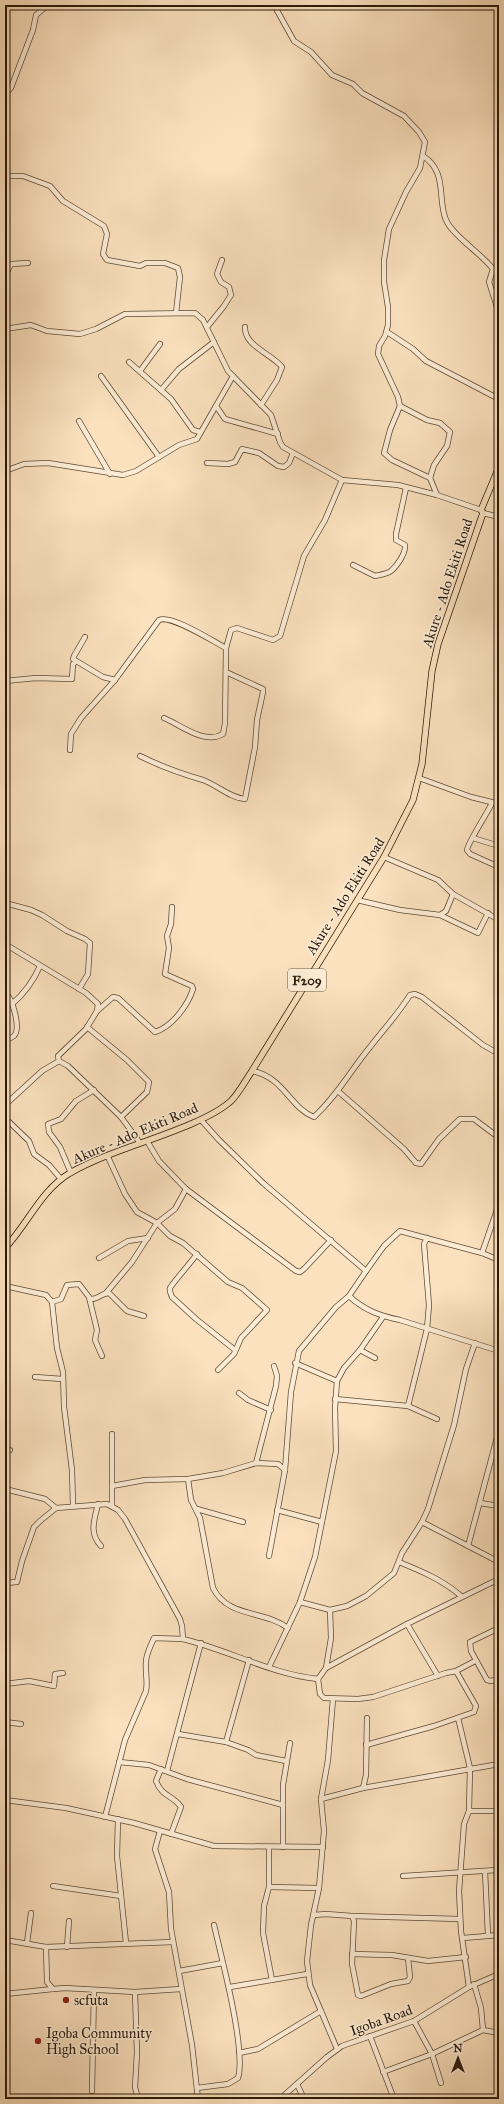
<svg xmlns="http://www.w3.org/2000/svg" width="504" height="2104" font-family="'IM FELL Great Primer',serif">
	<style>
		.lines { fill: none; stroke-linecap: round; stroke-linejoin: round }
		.minor-casing { stroke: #5e4b37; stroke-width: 6 }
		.major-casing { stroke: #2a190a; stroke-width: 7 }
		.minor { stroke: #fcecd5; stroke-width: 4.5 }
		.major { stroke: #fbe1be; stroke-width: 5.5 }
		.poi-dot { fill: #8f2418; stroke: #fcecd5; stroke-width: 1.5 }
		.labels { text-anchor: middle; stroke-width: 3; stroke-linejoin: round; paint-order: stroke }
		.shield { fill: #fcecd5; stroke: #695847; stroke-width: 1 }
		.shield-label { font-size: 13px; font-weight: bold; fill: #2a190a }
		.street-label { font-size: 14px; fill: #2a190a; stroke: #fcecd5 }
		.poi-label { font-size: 14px; fill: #2a190a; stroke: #fcecd5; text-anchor: start }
	</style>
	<rect width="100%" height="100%" fill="#fbe1be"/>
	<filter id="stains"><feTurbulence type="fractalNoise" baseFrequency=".005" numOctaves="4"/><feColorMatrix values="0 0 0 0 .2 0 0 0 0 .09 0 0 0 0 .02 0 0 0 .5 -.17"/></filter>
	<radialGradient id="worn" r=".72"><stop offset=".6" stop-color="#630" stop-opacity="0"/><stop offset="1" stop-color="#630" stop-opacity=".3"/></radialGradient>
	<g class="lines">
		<defs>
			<g id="minor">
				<polyline points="274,5 294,41 311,52 332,75 353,84 362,93 404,116 419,132 425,142 420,168 406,192 389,229 384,260 384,282 388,307 388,325 385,336 379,346 378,354 398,397 400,406 390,430 384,453 392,460 430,478"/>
				<polyline points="5,94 11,88 17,72 33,30 36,15 48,5"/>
				<path d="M423,156C448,172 437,199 446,220C453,236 482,254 493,269L489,282L499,313"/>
				<polyline points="5,173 9,176 23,176 50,186 63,201 104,226 107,234 103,254 107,260 140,266 146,263 165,263 178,268 180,277 176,313"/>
				<polyline points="5,276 11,264 28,263"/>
				<polyline points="207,327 224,306 231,295 229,287 221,282 217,274 222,260"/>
				<path d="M245,327C244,346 272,354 282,367L277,380L261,405"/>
				<polyline points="5,329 31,325 47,331 80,334 96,329 125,314 195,313 203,320 228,371 271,415 280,442 283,447 342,480 398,485 437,495 481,510"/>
				<polyline points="387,332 413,349 426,361 499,399"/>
				<polyline points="129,362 171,399 193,430 200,432"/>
				<polyline points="140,371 160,344"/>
				<polyline points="101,376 159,457"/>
				<polyline points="161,390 179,369 214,342"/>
				<polyline points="216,406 225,419 278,434"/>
				<polyline points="400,406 427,420 440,423 450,432 447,446 434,465 430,478 437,495"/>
				<polyline points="79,421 110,474"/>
				<polyline points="207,463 228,464 235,462 242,449 259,453 278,466 284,467 289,463 293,453"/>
				<polyline points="5,471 24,464 48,463 123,475 136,471 179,445 197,439 233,376"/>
				<polyline points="483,513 499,517"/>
				<path d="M353,565L375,576C379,575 387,574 391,571C397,566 406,553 405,545L396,540V534L406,488"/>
				<polyline points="85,637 74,656 73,659 103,677 115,680"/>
				<polyline points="5,681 36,678 72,679 73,664 76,662"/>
				<path d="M164,718C181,725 204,745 223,734L225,723L226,648L231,630L237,628L273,640L280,636L304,556L325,520L342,480"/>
				<path d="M70,750L71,734L81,718L115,680L159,620C171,614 214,642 226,648"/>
				<path d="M140,756C160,766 182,774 203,780C217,785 230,798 245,799L255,747L257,720L263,692V689L226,672"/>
				<polyline points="419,778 471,797 499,804"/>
				<path d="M492,803C488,812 467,844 467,850L470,854L499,867"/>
				<polyline points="473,838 499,846"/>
				<polyline points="384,857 438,880 453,894 499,920"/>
				<polyline points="357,900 400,910 440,915 446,911 453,894"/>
				<polyline points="5,903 31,910 42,915 67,931 85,939 90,943 88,974 79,989"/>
				<polyline points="440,915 478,933 488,913"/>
				<polyline points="5,944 86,993 98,1004 97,1011"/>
				<path d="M5,993C13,998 21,1029 14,1036L5,1041"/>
				<path d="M12,1004C25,993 33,982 40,966"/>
				<polyline points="87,1027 127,1060 149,1082 147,1092 121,1117"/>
				<path d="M59,1061L58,1056L86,1029L97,1011L113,997L118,998L155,1032C172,1027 188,1005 193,989L192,986L165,974L169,948L167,936L171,924L172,907"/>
				<polyline points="59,1061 68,1066 121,1117 140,1143"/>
				<path d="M252,1071C284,1077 290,1108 314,1117C337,1096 351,1070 370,1047C384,1029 398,1014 410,995L415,994L422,997L483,1045L499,1054"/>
				<polyline points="339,1092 404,1149 416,1163 421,1164 439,1139 460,1119 474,1119 494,1134 499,1134"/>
				<polyline points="5,1105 42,1071 59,1061"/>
				<polyline points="5,1118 29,1141 34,1154 49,1165 61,1179"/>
				<polyline points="201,1120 219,1140 263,1183 366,1271 349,1296 336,1307 299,1351 291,1392 285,1470 269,1556"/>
				<polyline points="147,1141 159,1161 186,1189 296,1271 300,1272 304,1269 331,1240"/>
				<polyline points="108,1157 125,1194 137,1212 157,1223 170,1236 183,1243 228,1282 242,1288 267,1310 241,1338 234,1354 218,1370"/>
				<polyline points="71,1173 60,1147 49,1132 48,1124 61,1119 76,1101 94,1090"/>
				<polyline points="482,1253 499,1204"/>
				<path d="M197,1254C192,1261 172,1284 170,1288C169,1291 171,1294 172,1297L196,1319L235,1350"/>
				<polyline points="99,1258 128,1241 148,1238"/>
				<polyline points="366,1271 384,1246 400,1231 482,1253 499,1260"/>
				<polyline points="5,1286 46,1295 52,1302 57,1348 63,1372 64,1407 72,1470 73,1506"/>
				<polyline points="106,1293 132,1262 157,1223 175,1209 186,1189"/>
				<path d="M349,1296C364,1310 380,1316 400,1320L499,1351"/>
				<path d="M90,1299C98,1300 101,1293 109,1293L127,1311L144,1316"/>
				<polyline points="52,1302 61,1299 67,1285 79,1284 89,1297 97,1330 95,1340 102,1356"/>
				<polyline points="360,1350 375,1358"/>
				<polyline points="295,1363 337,1381"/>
				<polyline points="35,1377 62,1379"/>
				<polyline points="239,1393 248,1400 271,1410"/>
				<polyline points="335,1399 408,1406 427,1329 429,1305 424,1244 427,1238"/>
				<polyline points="408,1406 437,1419"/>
				<polyline points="5,1448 10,1450"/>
				<polyline points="256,1463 276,1386 277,1376 274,1366"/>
				<path d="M188,1479L191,1500L200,1518L213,1588C228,1618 264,1610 288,1628"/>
				<polyline points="112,1486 145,1480 188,1479 223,1473 256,1463 278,1464 285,1470"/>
				<polyline points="5,1489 45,1499 56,1508"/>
				<polyline points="480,1503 499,1506"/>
				<path d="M98,1504C94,1521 89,1533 101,1546"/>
				<polyline points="112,1506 112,1434"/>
				<polyline points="197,1509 243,1522"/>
				<polyline points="277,1510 322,1522"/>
				<polyline points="422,1522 499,1562"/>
				<polyline points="468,1546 499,1430"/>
				<path d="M399,1562C421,1571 443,1580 461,1596"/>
				<path d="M5,1583L17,1582L22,1561L34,1527L40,1521L56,1508L107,1504L118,1510L125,1519L180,1619L182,1626L183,1639C228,1650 271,1674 318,1679"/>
				<polyline points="300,1602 330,1610 347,1606 366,1596 394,1573 402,1553 422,1522 428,1509 454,1425 466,1369 475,1343"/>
				<polyline points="407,1624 438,1676"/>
				<polyline points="499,1628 470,1642 471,1651 487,1680 491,1681 499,1679"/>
				<polyline points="475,1661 456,1671 446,1673 373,1697 358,1699 324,1698 320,1694 318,1679 326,1668 407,1624 499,1579"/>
				<polyline points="269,1667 300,1602 315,1557 336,1451 335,1408 337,1381 344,1368 360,1350 383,1317"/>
				<polyline points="326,1668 331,1638 330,1610"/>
				<polyline points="5,1684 29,1681 54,1686 55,1674 63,1673"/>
				<polyline points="333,1699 328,1760 321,1799 324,1831 319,1888 311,1925 307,1961 310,1985 337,2049"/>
				<polyline points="458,1718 470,1768 469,1811 464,1824 459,1891 461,1931 469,1987"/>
				<polyline points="5,1722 21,1724"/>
				<polyline points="178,1734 226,1742 248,1750 256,1755 286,1761"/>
				<polyline points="226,1742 249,1660"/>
				<polyline points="366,1745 434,1726 474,1712 476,1706 456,1671"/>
				<polyline points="119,1762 149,1765 187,1779 283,1805"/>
				<path d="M161,1769L156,1781C162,1797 173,1795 181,1807L171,1834"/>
				<polyline points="167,1771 201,1643"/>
				<polyline points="363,1788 366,1775 367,1718"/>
				<polyline points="321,1799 363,1788 499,1764"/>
				<polyline points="5,1800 66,1808 134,1823 214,1846 323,1847"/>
				<polyline points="469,1811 499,1811"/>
				<path d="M105,1817L125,1740L146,1691C148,1681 145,1672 146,1662C146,1654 151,1645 154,1638L183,1639"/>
				<polyline points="118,1819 117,1856 126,1943"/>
				<polyline points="160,1831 155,1849 169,1892 171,1929 192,2045 198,2099"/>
				<polyline points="269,1847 269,1887 264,1906 263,1933 272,1980"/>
				<polyline points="283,1847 283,1785 290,1743"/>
				<polyline points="485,1871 488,1936"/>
				<polyline points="403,1876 497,1870"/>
				<polyline points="53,1886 121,1896"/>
				<polyline points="269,1887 319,1888"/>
				<polyline points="314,1915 326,1914 352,1916 354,1921 352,1964 358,1995 361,1996 391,1984 408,1981 410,1977 408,1958"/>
				<polyline points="352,1916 460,1919"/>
				<polyline points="214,1925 223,1963"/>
				<polyline points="463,1938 499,1935"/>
				<polyline points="5,1940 46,1947 173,1942"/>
				<polyline points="27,1943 31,1913"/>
				<polyline points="46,1947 47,1982 53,1989 65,1988 135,1992 181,1989"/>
				<polyline points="67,1947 69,1921"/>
				<polyline points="352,1954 392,1955 428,1961 466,1957"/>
				<path d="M179,1971L223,1963C229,1988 245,2055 238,2078L228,2084L197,2088"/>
				<polyline points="474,1984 481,2008 483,2030 499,2033"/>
				<polyline points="230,1987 307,1974"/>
				<polyline points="135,1992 137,2053 135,2087 138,2099"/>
				<polyline points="5,1994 53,1989"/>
				<polyline points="414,2021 432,2054 441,2083"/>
				<polyline points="370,2036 394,2099"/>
				<polyline points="239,2053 258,2049 321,2011"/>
				<polyline points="383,2072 432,2054 483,2030"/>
				<polyline points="297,2084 304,2099"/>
				<polyline points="92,2091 94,1990"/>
				<polyline points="280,2099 327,2057 342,2046 414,2021 469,1987 499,1974"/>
			</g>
			<path id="major" d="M5,1248C28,1224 40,1191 70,1173C107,1152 152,1141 191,1124C205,1118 220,1111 231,1101C239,1093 245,1081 252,1071L384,857L413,800L422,764L432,671L438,644L483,513L481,510L499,467"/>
		</defs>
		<!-- minor casing -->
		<use href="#minor" class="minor-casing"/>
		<!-- major casing -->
		<use href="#major" class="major-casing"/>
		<!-- minor -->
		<use href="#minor" class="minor"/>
		<!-- major -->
		<use href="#major" class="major"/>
	</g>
	<!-- markers -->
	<g class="poi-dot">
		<circle cx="66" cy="2000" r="4"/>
		<circle cx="38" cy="2041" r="4"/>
	</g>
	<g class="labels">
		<!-- shield labels -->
		<rect class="shield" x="288" y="969" width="38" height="22" rx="3"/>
		<g class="shield-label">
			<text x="307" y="985">F209</text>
		</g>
		<!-- street labels -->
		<g class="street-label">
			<text transform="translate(447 583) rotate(-72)" y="5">Akure - Ado Ekiti Road</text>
			<text transform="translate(345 896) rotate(-58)" y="5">Akure - Ado Ekiti Road</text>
			<text transform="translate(135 1133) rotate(-23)" y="5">Akure - Ado Ekiti Road</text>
			<text transform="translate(381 2020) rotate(-20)" y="5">Igoba Road</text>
		</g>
		<!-- poi labels -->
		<g class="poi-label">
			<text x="74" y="2005">scfuta</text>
			<text x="46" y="2038">Igoba Community<tspan x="46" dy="16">High School</tspan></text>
		</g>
	</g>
	<!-- margin -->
	<rect width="504" height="2104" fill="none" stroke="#fbe1be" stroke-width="20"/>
	<rect x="6" y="6" width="492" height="2092" fill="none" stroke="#2a190a" stroke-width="2"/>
	<rect x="10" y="10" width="484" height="2084" fill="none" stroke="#2a190a"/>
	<!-- north arrow -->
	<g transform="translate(458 2058)" stroke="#fcecd5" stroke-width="3" paint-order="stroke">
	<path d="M0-3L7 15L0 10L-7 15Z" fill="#2a190a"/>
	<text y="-6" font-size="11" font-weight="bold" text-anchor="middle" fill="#2a190a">N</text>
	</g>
	<rect width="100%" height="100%" filter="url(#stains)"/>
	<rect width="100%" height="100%" fill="url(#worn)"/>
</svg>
